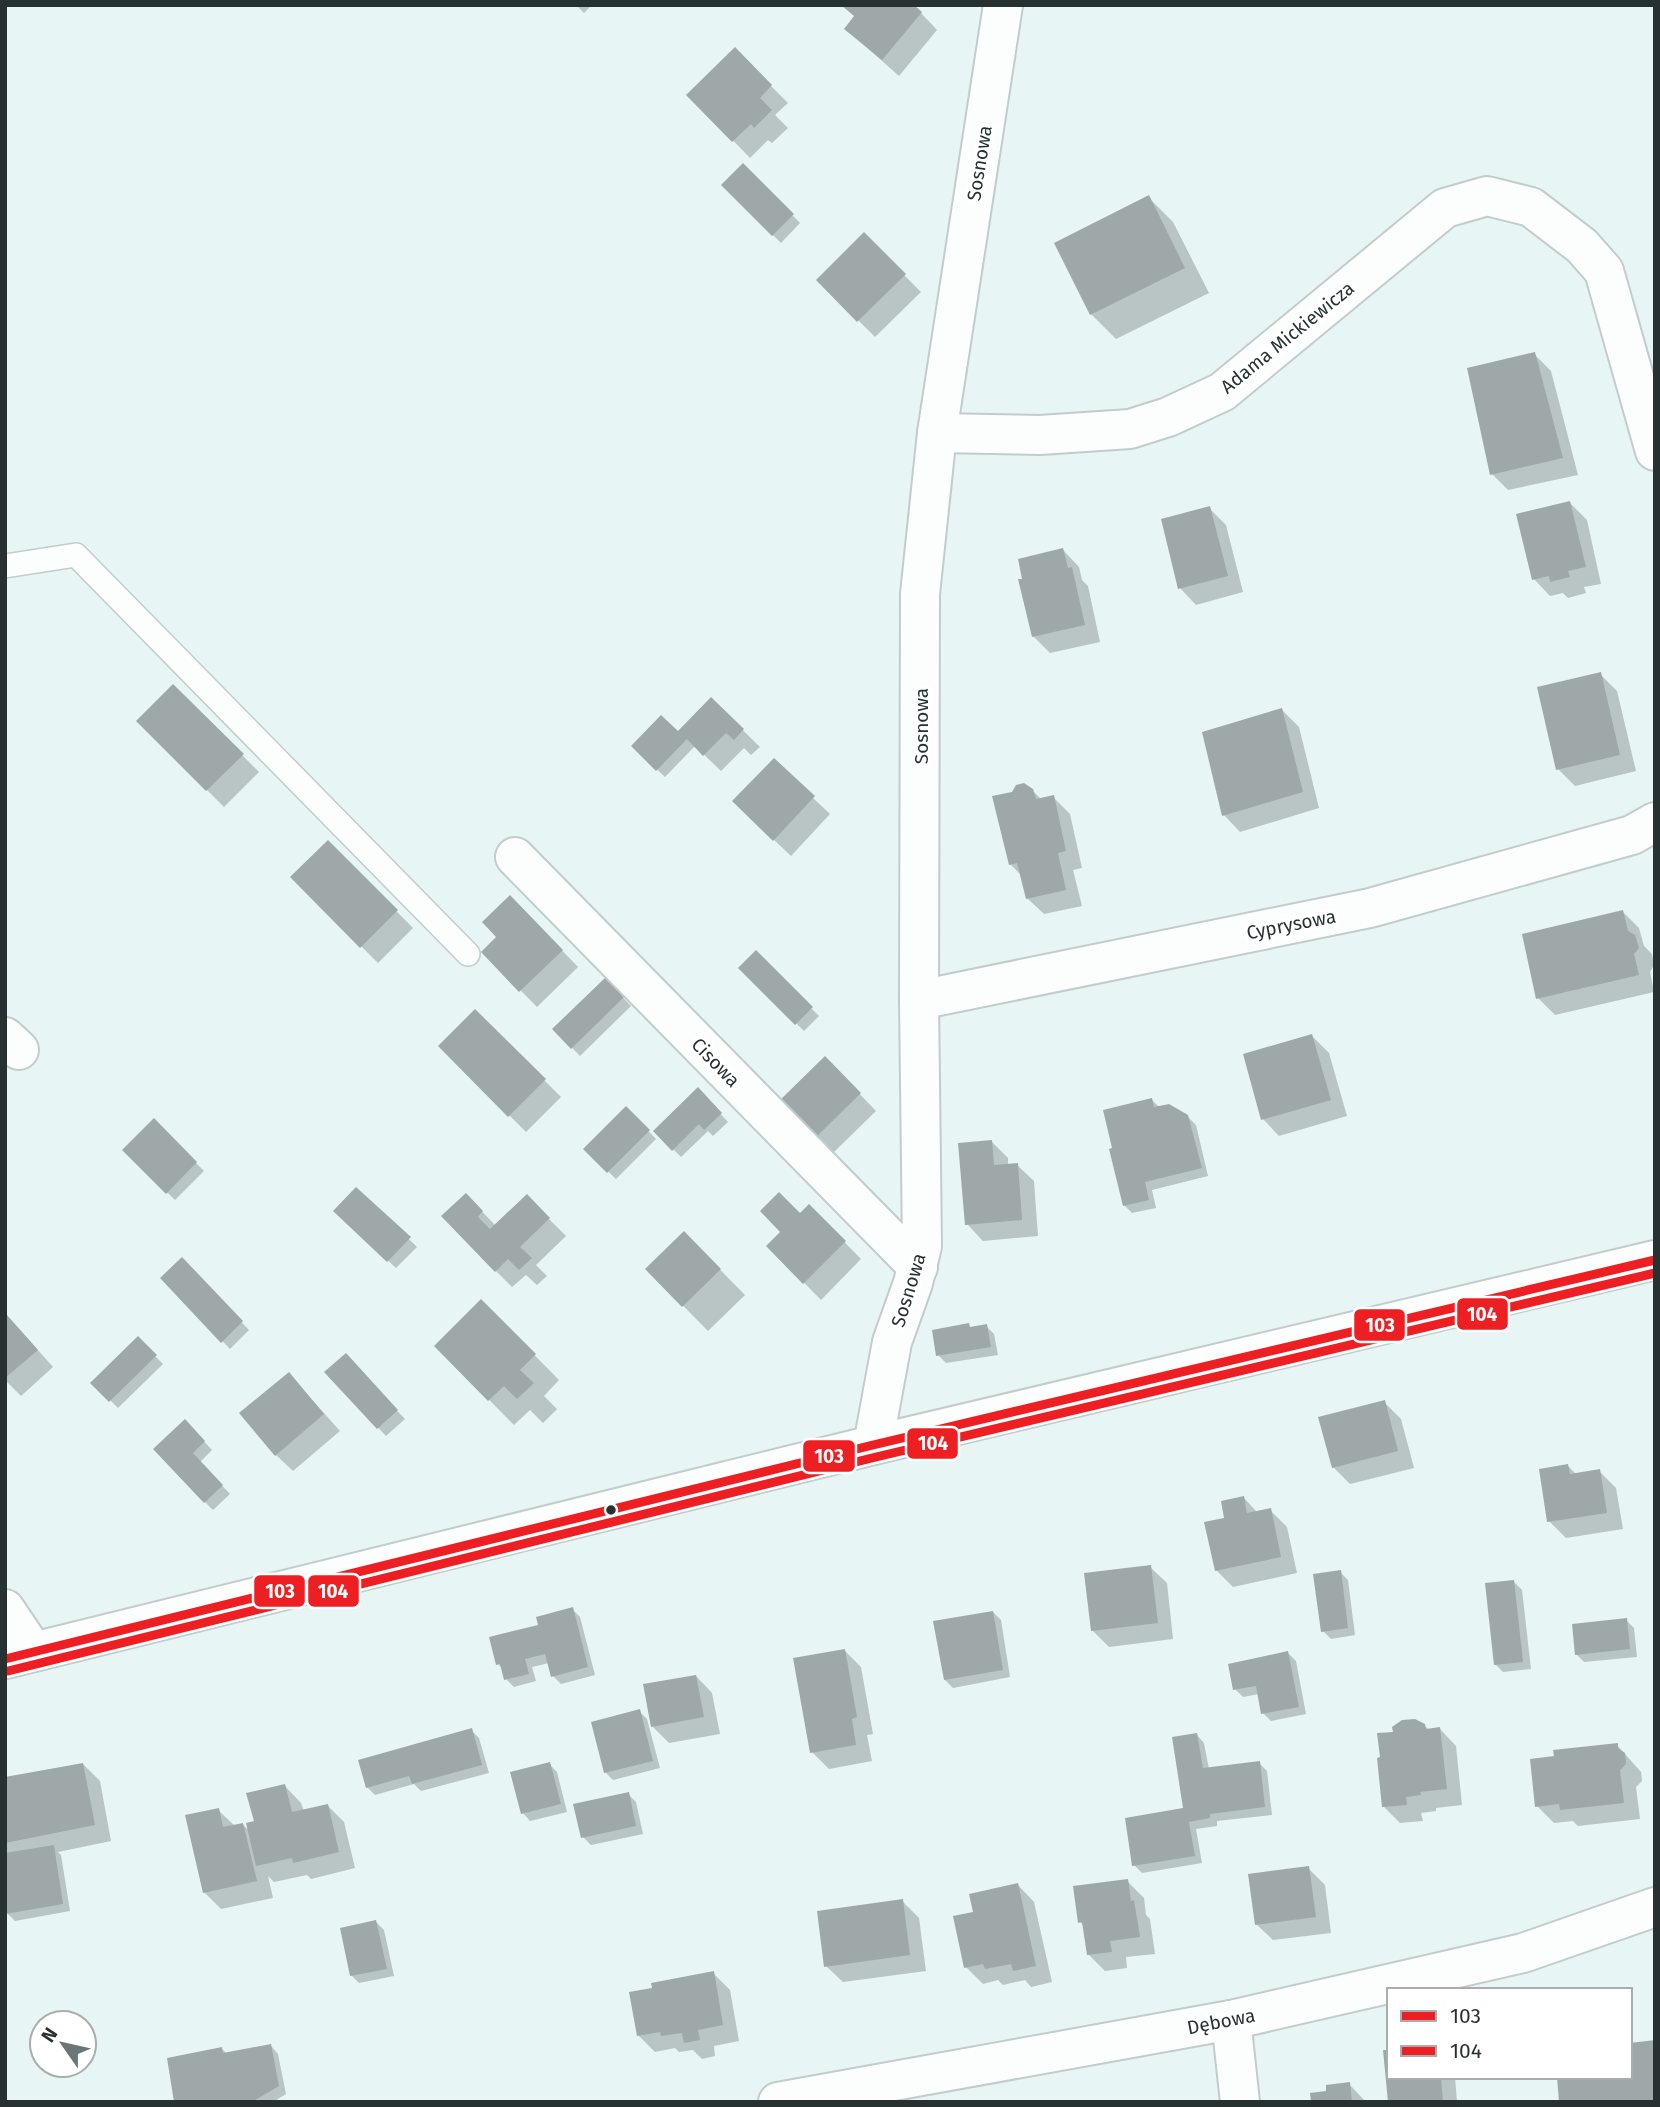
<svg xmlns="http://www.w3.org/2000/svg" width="1660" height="2107" font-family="'Fira Sans',sans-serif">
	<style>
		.shadow { fill: #0003 }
		.building { fill: #9ea8a9 }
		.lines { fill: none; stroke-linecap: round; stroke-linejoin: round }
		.service-casing { stroke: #c2cccc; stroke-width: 26 }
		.minor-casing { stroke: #c2cccc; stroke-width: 42 }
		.secondary-casing { stroke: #c2cccc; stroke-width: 42 }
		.service { stroke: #fcfefe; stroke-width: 23 }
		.minor { stroke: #fcfefe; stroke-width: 38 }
		.secondary { stroke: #fcfefe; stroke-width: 38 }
		.bus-1-casing { stroke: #fff; stroke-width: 14 }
		.bus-2-casing { stroke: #fff; stroke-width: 14 }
		.bus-1 { stroke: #ee1f23; stroke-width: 9 }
		.bus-2 { stroke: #ee1f23; stroke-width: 9 }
		.bus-dot { fill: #273131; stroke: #fff; stroke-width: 2.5 }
		.labels { text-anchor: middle; stroke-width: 7; stroke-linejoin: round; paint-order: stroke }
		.street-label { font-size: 19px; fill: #273131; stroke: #fff }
		.line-badge { stroke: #fff; stroke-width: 2.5 }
		.badge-label { font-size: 19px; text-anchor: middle; font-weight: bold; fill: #fff }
	</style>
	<rect width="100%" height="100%" fill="#e8f5f5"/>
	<!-- shadow -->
	<g class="shadow">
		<polygon points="576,5 592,5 584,13"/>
		<polygon points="921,13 937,30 899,76 846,29 856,17"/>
		<polygon points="735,50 788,103 775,115 788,128 772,143 768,140 750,158 689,95"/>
		<polygon points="743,165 800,223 781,243 723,185"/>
		<polygon points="1148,197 1173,222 1209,293 1116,339 1091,314 1056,243"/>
		<polygon points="864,235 921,292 875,337 818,280"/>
		<polygon points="1534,354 1551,371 1578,475 1508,490 1492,474"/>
		<polygon points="1570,503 1587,520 1601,584 1584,587 1586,593 1568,598 1563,593 1550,596 1534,579"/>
		<polygon points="1209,508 1226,525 1243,592 1196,605 1180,588"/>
		<polygon points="1063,550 1079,567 1082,580 1088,586 1100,642 1050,653 1033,636 1024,580"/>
		<polygon points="1600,674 1617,691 1636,771 1575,786 1558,769"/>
		<polygon points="173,686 259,772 224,807 138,721"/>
		<polygon points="711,699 760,747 751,755 744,748 721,771 695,746 665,777 633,746 678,733"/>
		<polygon points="1282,710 1299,727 1319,808 1240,832 1224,815"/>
		<polygon points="1032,790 1041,799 1053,797 1070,814 1082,868 1073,870 1082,906 1044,914 1027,898 1022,876 1010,864"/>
		<polygon points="813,798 830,814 791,856 751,818"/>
		<polygon points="328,842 413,928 378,963 292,877"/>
		<polygon points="1623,912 1639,928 1644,946 1652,954 1654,965 1650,972 1654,992 1555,1015 1538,998"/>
		<polygon points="527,914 578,967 537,1007 483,952"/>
		<polygon points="756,953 819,1016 804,1031 740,968"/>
		<polygon points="606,980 631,1006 580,1056 555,1030"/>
		<polygon points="475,1011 561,1097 526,1132 440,1046"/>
		<polygon points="1312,1036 1329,1053 1347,1116 1279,1136 1263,1119"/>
		<polygon points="825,1058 876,1111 830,1156 778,1104"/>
		<polygon points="698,1090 728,1122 713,1136 708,1131 681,1157 655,1131"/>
		<polygon points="1152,1100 1159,1107 1187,1116 1196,1125 1208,1176 1152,1190 1156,1208 1132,1213 1124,1205"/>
		<polygon points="626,1108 656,1139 616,1179 585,1149"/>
		<polygon points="154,1121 204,1171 175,1200 124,1150"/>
		<polygon points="991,1141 1008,1158 1008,1165 1017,1165 1034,1181 1038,1236 983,1241 967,1224"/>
		<polygon points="357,1189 417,1247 396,1268 336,1211"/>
		<polygon points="466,1195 496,1226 527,1197 566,1236 536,1265 547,1276 537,1285 526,1275 512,1287 496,1271"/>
		<polygon points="809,1206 861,1259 821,1300 768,1246"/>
		<polygon points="684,1233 745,1295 708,1331 647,1269"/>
		<polygon points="182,1260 249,1330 230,1349 162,1278"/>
		<polygon points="481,1301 559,1380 544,1396 557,1409 543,1423 530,1410 514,1425 436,1346"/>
		<polygon points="5,1313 53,1367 21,1396 5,1380"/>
		<polygon points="968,1325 972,1329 986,1326 994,1334 998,1355 946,1363 938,1355"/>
		<polygon points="138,1339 163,1364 118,1408 93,1383"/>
		<polygon points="345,1356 405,1419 386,1436 327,1373"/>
		<polygon points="289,1374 340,1431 293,1471 276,1455"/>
		<polygon points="1384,1402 1401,1419 1414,1468 1350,1484 1333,1467"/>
		<polygon points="185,1421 212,1450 200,1462 230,1494 213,1510 205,1502"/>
		<polygon points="1568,1466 1576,1474 1599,1471 1616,1488 1623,1529 1566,1538 1549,1521"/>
		<polygon points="1244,1498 1258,1513 1270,1510 1287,1527 1297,1573 1233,1587 1216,1570 1226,1519"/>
		<polygon points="1150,1567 1167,1583 1173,1639 1109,1647 1092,1630"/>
		<polygon points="1340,1572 1348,1580 1355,1635 1331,1639 1323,1631"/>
		<polygon points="1514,1582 1522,1590 1531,1669 1503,1672 1495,1664"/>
		<polygon points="572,1609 580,1617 595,1675 561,1684 553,1676 549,1663 532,1667 536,1681 514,1687 506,1679 504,1670 498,1664 540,1626"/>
		<polygon points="993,1612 1001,1620 1010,1677 953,1688 945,1680"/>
		<polygon points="1626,1620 1634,1628 1637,1657 1584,1662 1576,1654"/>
		<polygon points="844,1650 861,1667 873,1734 867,1735 872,1761 829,1769 812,1752"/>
		<polygon points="1288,1653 1296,1661 1306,1714 1271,1721 1263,1713 1259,1694 1243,1697 1235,1689"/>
		<polygon points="696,1676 712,1693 720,1734 669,1743 652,1726"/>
		<polygon points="639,1711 647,1719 660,1768 613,1780 605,1772"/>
		<polygon points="1424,1725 1429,1730 1440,1729 1456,1746 1462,1805 1436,1808 1436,1811 1421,1813 1423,1821 1400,1823 1384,1807 1382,1759 1395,1734"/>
		<polygon points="471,1730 479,1738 489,1773 421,1791 414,1784 375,1795 367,1787"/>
		<polygon points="1197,1735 1204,1743 1209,1769 1259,1763 1267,1771 1272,1815 1217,1821 1217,1826 1196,1829 1202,1863 1142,1873 1134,1865 1185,1810"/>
		<polygon points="1617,1745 1641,1772 1642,1781 1636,1787 1640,1819 1578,1826 1573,1821 1554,1823 1537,1806"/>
		<polygon points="83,1764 100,1781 111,1841 58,1852 61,1855 70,1911 15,1921 7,1913 5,1779"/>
		<polygon points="549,1764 557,1772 567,1812 530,1821 523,1813"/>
		<polygon points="285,1786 301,1803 304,1811 327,1805 344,1822 355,1868 311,1879 307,1875 274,1882 268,1876 273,1898 221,1909 204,1892 218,1810 235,1826 243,1825 250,1831"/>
		<polygon points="628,1794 636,1802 643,1834 591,1845 583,1837"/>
		<polygon points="1308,1868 1325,1885 1331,1933 1273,1940 1256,1924"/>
		<polygon points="1127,1881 1144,1898 1146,1915 1150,1919 1155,1954 1126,1957 1127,1968 1105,1971 1088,1954 1084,1926 1080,1922"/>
		<polygon points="1018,1885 1034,1902 1052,1982 1031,1987 1025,1980 1003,1985 998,1980 983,1984 966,1967 975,1913"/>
		<polygon points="902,1901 919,1918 926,1971 843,1982 826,1966"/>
		<polygon points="376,1922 384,1930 394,1976 359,1983 351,1975"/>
		<polygon points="713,1973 730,1990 739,2041 714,2046 715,2056 702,2059 693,2050 679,2052 675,2048 655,2052 638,2035"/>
		<polygon points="271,2046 278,2054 286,2094 273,2102 176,2102 222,2049 227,2054"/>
		<polygon points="1389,2077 1455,2077 1457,2102 1390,2102"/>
		<polygon points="1349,2084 1366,2102 1312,2102 1328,2092"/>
	</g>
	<!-- building -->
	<g class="building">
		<polygon points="841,5 914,5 922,12 882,60 844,29 854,16"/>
		<polygon points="735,47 772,85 760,98 772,110 754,128 751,124 732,142 686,95"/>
		<polygon points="743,163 794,214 772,236 721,185"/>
		<polygon points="1149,195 1185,268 1090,315 1054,243"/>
		<polygon points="864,232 906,274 857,322 816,280"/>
		<polygon points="1535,352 1563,458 1490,475 1467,368"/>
		<polygon points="1570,501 1586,567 1568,571 1570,577 1550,582 1549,576 1532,580 1516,514"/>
		<polygon points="1210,506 1228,576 1178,589 1161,519"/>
		<polygon points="1063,548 1068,568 1072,567 1085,625 1032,637 1018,579 1022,579 1018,559"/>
		<polygon points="1601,672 1620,755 1556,770 1537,687"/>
		<polygon points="173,684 244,754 206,791 136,721"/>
		<polygon points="711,697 744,729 734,740 726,733 703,756 687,739 656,771 631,746 661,715 678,731"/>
		<polygon points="1282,708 1303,792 1222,816 1202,732"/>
		<polygon points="774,758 815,796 773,841 732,801"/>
		<polygon points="1024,783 1033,789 1036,799 1054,795 1066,851 1058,853 1066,890 1026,899 1017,863 1009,865 992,796 1012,792 1016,785"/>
		<polygon points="328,840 398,910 360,948 290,877"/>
		<polygon points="510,895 563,950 519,992 481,952 496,937 482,922"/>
		<polygon points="1623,910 1628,931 1635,935 1639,948 1634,954 1639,975 1536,999 1522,934"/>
		<polygon points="756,950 813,1007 795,1025 738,968"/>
		<polygon points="606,977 624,997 571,1049 552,1029"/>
		<polygon points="475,1009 546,1079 508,1117 438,1046"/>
		<polygon points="1312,1034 1331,1100 1261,1120 1243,1054"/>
		<polygon points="825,1056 861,1093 812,1141 776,1104"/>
		<polygon points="698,1087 722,1113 704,1130 699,1124 672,1151 653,1131"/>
		<polygon points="1152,1098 1154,1107 1169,1104 1188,1115 1202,1168 1145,1182 1149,1200 1123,1206 1109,1149 1112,1148 1103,1110"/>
		<polygon points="626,1106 650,1130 607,1173 583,1149"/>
		<polygon points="154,1118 197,1162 166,1194 122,1150"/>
		<polygon points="992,1140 994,1165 1018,1163 1022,1220 965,1225 958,1143"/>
		<polygon points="356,1187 411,1237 387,1262 333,1211"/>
		<polygon points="779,1192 800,1213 809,1204 846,1241 803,1284 766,1246 780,1232 760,1211"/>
		<polygon points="466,1193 483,1211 478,1217 490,1229 527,1194 550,1218 520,1247 532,1258 519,1270 508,1259 495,1272 441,1216"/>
		<polygon points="684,1231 721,1269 682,1307 645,1269"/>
		<polygon points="182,1257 243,1321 221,1343 160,1278"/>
		<polygon points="481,1299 536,1354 520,1370 534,1383 517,1399 504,1386 488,1401 434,1346"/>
		<polygon points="5,1313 38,1350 5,1378"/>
		<polygon points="969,1323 970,1327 987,1324 991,1347 936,1356 932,1330"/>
		<polygon points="138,1336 157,1355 109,1402 90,1383"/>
		<polygon points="346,1353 398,1410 377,1429 324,1372"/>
		<polygon points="289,1372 324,1414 275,1456 239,1413"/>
		<polygon points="1385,1400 1398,1451 1332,1468 1318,1417"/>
		<polygon points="185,1419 205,1441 193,1453 223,1485 204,1503 153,1449"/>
		<polygon points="1568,1464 1570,1474 1600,1469 1607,1513 1547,1522 1539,1469"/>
		<polygon points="1244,1496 1247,1513 1271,1508 1281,1557 1215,1571 1204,1522 1224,1518 1221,1501"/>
		<polygon points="1151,1565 1158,1623 1091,1631 1084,1573"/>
		<polygon points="1341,1570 1348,1628 1321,1632 1313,1574"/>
		<polygon points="1514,1580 1523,1662 1494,1665 1485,1583"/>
		<polygon points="573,1607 588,1667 551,1677 545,1654 525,1659 529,1674 504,1680 500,1664 496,1665 489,1637 538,1625 536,1617"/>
		<polygon points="993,1611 1003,1670 944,1680 933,1621"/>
		<polygon points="1627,1618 1630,1649 1575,1655 1572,1624"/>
		<polygon points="845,1649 857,1717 852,1719 856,1745 810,1753 793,1658"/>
		<polygon points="1288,1651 1299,1707 1261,1714 1256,1686 1233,1690 1228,1664"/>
		<polygon points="696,1675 704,1717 651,1727 643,1684"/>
		<polygon points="640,1709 653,1761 604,1773 591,1722"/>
		<polygon points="1415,1719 1425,1724 1426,1729 1440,1727 1447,1789 1420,1792 1421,1795 1406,1797 1407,1805 1382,1807 1377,1758 1380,1757 1377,1733 1393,1732 1392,1727 1402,1720"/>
		<polygon points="472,1728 482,1765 412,1784 409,1776 366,1788 358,1760"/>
		<polygon points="1197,1733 1203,1768 1260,1761 1265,1807 1210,1814 1210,1818 1189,1822 1195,1856 1132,1866 1125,1818 1183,1808 1172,1737"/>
		<polygon points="1618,1743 1618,1748 1625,1753 1626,1764 1620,1770 1624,1803 1560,1810 1559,1804 1535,1807 1530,1759 1554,1756 1553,1750"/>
		<polygon points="550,1762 561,1804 521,1814 510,1772"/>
		<polygon points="83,1763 95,1825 5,1843 5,1777"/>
		<polygon points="285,1784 292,1812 328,1804 339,1852 293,1863 292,1858 256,1866 246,1823 254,1821 246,1793"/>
		<polygon points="629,1792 636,1826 581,1838 573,1804"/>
		<polygon points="219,1808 223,1827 243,1823 257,1881 203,1893 185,1815"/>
		<polygon points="54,1845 63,1904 5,1914 5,1853"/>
		<polygon points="1309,1866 1316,1917 1255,1925 1248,1874"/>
		<polygon points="1128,1879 1131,1901 1134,1900 1140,1937 1110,1941 1112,1952 1087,1955 1082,1922 1078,1923 1073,1886"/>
		<polygon points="1018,1883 1036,1966 1013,1971 1011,1964 985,1969 983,1964 964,1968 953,1916 973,1912 969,1894"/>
		<polygon points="903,1899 910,1955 824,1967 817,1911"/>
		<polygon points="376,1920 387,1969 350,1976 340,1928"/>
		<polygon points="714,1971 723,2025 698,2030 700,2040 684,2043 682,2033 661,2036 660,2032 637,2036 629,1992 652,1988 651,1983"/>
		<polygon points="1655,2040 1655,2102 1559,2102 1557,2077 1630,2077 1630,2043"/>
		<polygon points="271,2044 279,2086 252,2102 174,2102 167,2058 222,2047 223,2053"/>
		<polygon points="1383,2050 1389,2050 1389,2077 1441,2077 1443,2102 1388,2102"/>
		<polygon points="1350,2082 1352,2102 1311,2102 1310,2093 1326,2091 1326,2085"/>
	</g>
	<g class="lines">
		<defs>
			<polyline id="service" points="5,566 76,555 468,954"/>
			<g id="minor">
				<polyline points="937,433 1040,435 1130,429 1168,417 1222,392 1445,208 1487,196 1531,207 1582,246 1604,271 1655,451"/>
				<polyline points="515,857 918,1267"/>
				<polyline points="919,1000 1370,908 1632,835 1655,822"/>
				<polyline points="5,1037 19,1050"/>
				<polyline points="873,1445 892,1342 913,1283 922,1246 919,1000 920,594 937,433 1003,5"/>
				<polyline points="5,1609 34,1652"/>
				<polyline points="1231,2020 1240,2102"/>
				<polyline points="778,2102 1231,2020 1523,1953 1655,1907"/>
			</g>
			<polyline id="secondary" points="5,1659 873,1445 1655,1260"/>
		</defs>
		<!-- service casing -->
		<use href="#service" class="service-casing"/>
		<!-- minor casing -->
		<use href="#minor" class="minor-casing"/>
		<!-- secondary casing -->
		<use href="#secondary" class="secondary-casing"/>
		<!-- service -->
		<use href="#service" class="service"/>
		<!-- minor -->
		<use href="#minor" class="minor"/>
		<!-- secondary -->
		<use href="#secondary" class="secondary"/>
		<defs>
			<polyline id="bus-1" points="5,1659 873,1445 1655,1260"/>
			<polyline id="bus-2" points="8,1671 876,1457 1655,1273"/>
		</defs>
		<!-- bus-1 casing -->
		<use href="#bus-1" class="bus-1-casing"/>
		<!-- bus-2 casing -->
		<use href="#bus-2" class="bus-2-casing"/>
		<!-- bus-1 -->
		<use href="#bus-1" class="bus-1"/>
		<!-- bus-2 -->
		<use href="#bus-2" class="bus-2"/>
	</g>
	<!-- markers -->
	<circle class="bus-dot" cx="611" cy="1510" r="6"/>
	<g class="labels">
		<!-- street labels -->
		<g class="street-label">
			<text transform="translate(979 163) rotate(-81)" y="7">Sosnowa</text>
			<text transform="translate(1287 337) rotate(-39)" y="7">Adama Mickiewicza</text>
			<text transform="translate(921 726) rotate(-90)" y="7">Sosnowa</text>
			<text transform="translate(1291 924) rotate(-11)" y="7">Cyprysowa</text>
			<text transform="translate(716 1062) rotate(46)" y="7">Cisowa</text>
			<text transform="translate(908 1290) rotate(-73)" y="7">Sosnowa</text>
			<text transform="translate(1221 2021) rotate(-11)" y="7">Dębowa</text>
		</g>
	</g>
	<g class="line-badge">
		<rect x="1456" y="1297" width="53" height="34" rx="7" fill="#ee1f23"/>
		<rect x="1353" y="1308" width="53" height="34" rx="7" fill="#ee1f23"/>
		<rect x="906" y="1427" width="53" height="33" rx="7" fill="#ee1f23"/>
		<rect x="802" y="1439" width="54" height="34" rx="7" fill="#ee1f23"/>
		<rect x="307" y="1574" width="53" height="34" rx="7" fill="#ee1f23"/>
		<rect x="253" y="1574" width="53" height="34" rx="7" fill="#ee1f23"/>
	</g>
	<g class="badge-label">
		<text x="1482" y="1321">104</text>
		<text x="1380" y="1332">103</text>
		<text x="933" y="1450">104</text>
		<text x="829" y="1463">103</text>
		<text x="333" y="1598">104</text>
		<text x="280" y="1598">103</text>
	</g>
	<!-- border -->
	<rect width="1660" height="2107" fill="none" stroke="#273131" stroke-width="14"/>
	<!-- legend -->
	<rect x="1387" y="1988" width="245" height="91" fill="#ffffff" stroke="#a9adad" stroke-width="2"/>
	<rect x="1401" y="2011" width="35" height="10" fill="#ee1f23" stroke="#a9adad" stroke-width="2"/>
	<text x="1450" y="2023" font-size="21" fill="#273131">103</text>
	<rect x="1401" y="2046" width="35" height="10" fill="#ee1f23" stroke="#a9adad" stroke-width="2"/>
	<text x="1450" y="2058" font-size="21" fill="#273131">104</text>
	<!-- north arrow -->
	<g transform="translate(63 2044) rotate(304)"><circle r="33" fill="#ffffff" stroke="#a9adad" stroke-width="2"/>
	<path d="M0-5L12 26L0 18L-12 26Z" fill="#6b7676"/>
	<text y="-10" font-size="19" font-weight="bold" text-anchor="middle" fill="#273131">N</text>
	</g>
</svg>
